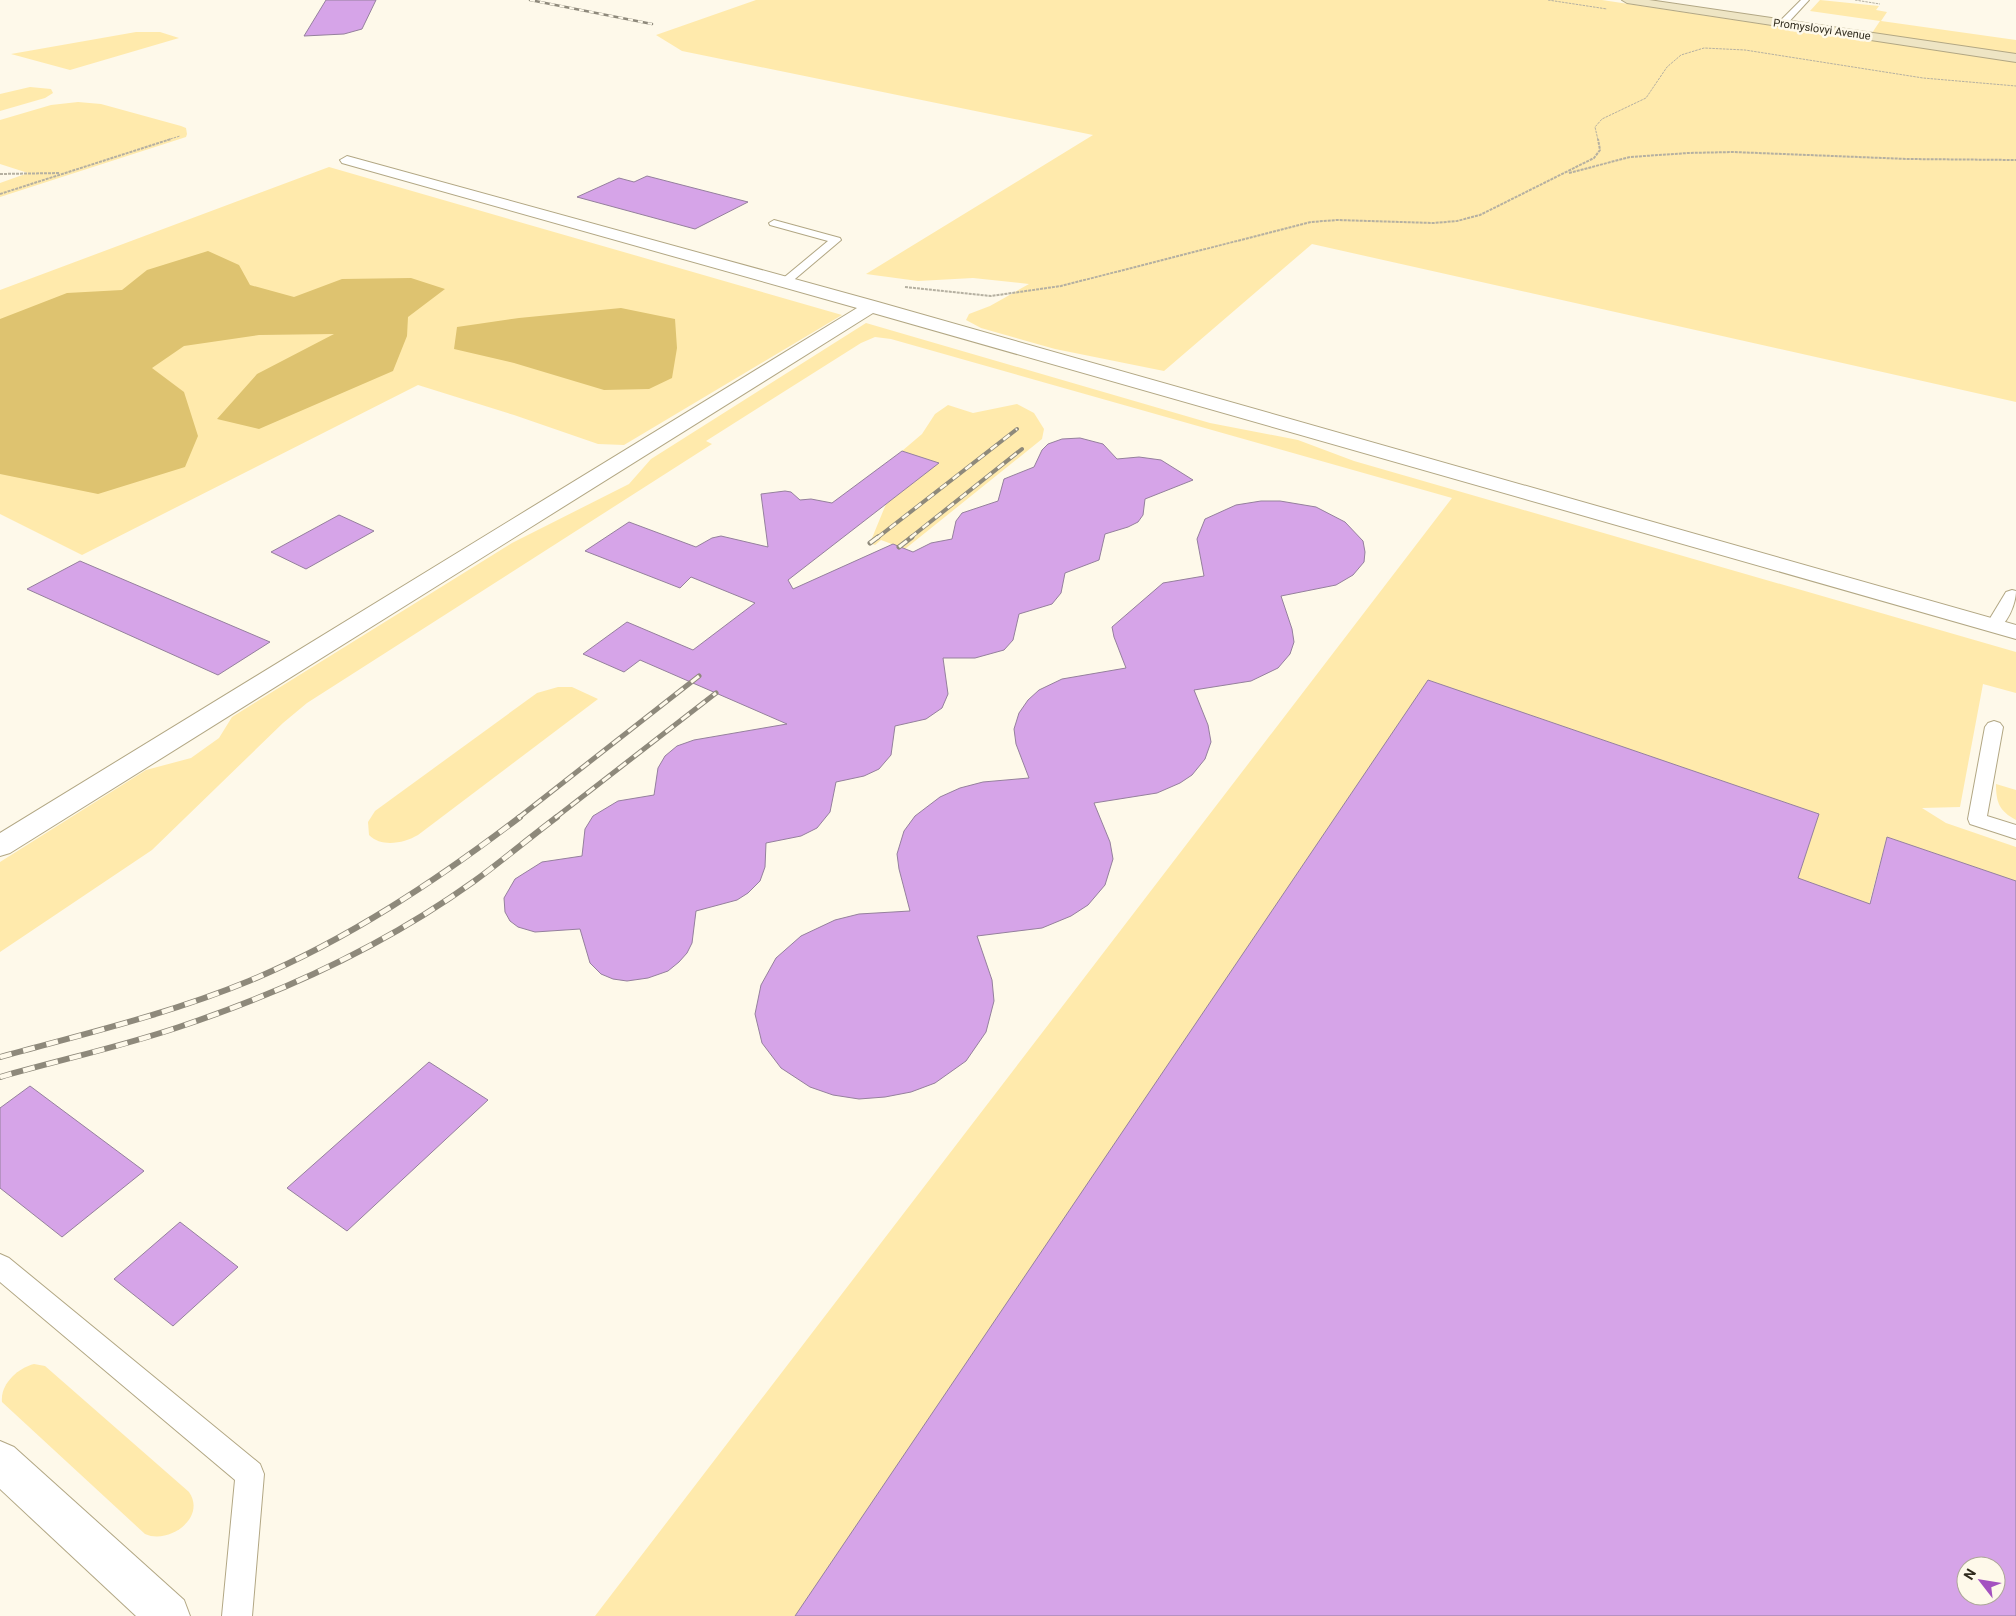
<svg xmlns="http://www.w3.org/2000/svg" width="2016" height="1616" font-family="Roboto,sans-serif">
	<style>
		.green { fill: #ffeaac }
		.forest { fill: #dec370 }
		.building { fill: #d6a4e8; stroke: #95809d; fill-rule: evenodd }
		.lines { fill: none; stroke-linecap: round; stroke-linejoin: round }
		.lane-casing { stroke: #b2a784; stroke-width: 2 }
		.street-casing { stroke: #b2a784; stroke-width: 2 }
		.secondary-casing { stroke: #b2a784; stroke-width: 2 }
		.path-far1 { stroke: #b5b0a1; stroke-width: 1; stroke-dasharray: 2.5 1; stroke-linecap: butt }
		.path { stroke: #b5b0a1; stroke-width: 2; stroke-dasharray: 3 1; stroke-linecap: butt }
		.lane { fill: #fff; fill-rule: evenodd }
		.street { fill: #fff; fill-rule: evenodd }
		.secondary { fill: #eee5c4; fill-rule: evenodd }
		.rail-far3-casing { stroke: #8e897b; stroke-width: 2.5 }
		.rail-far2-casing { stroke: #8e897b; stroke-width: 4 }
		.rail-far1-casing { stroke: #8e897b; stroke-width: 5 }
		.rail-casing { stroke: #8e897b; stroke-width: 6 }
		.rail-far3 { stroke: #fef9ea; stroke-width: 2; stroke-dasharray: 5; stroke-linecap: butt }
		.rail-far2 { stroke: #fef9ea; stroke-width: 2.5; stroke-dasharray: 8; stroke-linecap: butt }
		.rail-far1 { stroke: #fef9ea; stroke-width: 3; stroke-dasharray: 10; stroke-linecap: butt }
		.rail { stroke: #fef9ea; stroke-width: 4.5; stroke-dasharray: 12; stroke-linecap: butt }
		.labels { text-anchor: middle; stroke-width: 5; stroke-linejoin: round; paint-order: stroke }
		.far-street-label { font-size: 11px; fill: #312c1e; stroke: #fef9ea }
	</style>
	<rect width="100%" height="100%" fill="#fef9ea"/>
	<!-- green -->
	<g class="green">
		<polygon points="756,0 1602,0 2016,62 2016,402 1312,244 1164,371 1055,349 981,328 966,320 969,314 990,306 1029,284 973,278 918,281 866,274 1093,135 682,51 656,35"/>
		<polygon points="1820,0 1879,6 1876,10 1887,12 1881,21 2016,40 2016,54 1872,33 1880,21 1810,11"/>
		<polygon points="136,32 160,32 179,38 70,70 11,54"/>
		<polygon points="30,87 51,89 53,93 45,98 0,111 0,94"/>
		<polygon points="78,102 101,104 181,126 186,128 187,134 186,137 0,197 0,183 28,173 0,164 0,120 51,105"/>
		<polygon points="329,167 842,315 624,445 598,444 514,415 418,385 82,555 0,514 0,290"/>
		<polygon points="866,323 1210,423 1298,440 1354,461 2016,652 2016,693 1983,684 1960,807 1922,808 1946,823 2016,847 2016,881 1887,837 1869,904 1798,878 1819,814 1428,680 795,1616 595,1616 1452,498 891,339 875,337 861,343 706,441 712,444 307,703 283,723 152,850 0,952 0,862 146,770 191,758 219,738 232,717 512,543 629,484 651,459"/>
		<polygon points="1017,404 1034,413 1044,429 1042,439 905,549 881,540 875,545 870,543 886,504 939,463 902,451 922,434 935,414 948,405 973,413"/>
		<path d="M558,687H572L598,699L418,835C404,843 382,848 369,835L368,822L375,811L537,693Z"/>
		<path d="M1996,784L2016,790V820C1999,811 1996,802 1996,784Z"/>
		<path d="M34,1364L45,1366L189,1492C207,1518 168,1545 145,1534L2,1402C0,1384 18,1368 34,1364Z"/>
	</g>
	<!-- forest -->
	<g class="forest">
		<polygon points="208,251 239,265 250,285 294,297 342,279 411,278 445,289 408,317 407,336 393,371 259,429 217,419 257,374 334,334 259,335 184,346 152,368 184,392 198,436 185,467 98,494 0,474 0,319 67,293 122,290 147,270"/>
		<polygon points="621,308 675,319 677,348 672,378 649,389 604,390 514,363 454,349 457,327 519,318"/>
	</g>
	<!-- building -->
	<g class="building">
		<polygon points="326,0 376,0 362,29 344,34 304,36"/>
		<polygon points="647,176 748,202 695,229 577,197 619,178 634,182"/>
		<polygon points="1080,438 1103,444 1117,459 1139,457 1161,460 1193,480 1145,499 1143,515 1138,522 1128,527 1105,534 1099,560 1065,573 1061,593 1052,604 1019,614 1013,640 1004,650 975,658 943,658 948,694 942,708 926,719 895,726 891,755 879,769 864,776 836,782 830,812 817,828 801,836 766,843 765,867 760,881 748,893 737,900 696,911 692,943 687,953 679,962 668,971 648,978 627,981 613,979 601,974 590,963 580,929 535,932 518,927 510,921 505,912 504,898 515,879 542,862 582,856 585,829 593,816 618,801 654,795 658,768 665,756 677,746 694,740 787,724 640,660 624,672 583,654 627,622 693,650 755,603 691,577 680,588 585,551 629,522 696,547 712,538 721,536 768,547 761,494 785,491 791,492 800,500 811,499 832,503 902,451 939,463 788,580 793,589 893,544 913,552 931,543 952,539 956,521 962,513 998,501 1004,479 1034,467 1042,450 1048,444 1062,439"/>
		<polygon points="1280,501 1316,507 1345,522 1363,541 1365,552 1364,562 1353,575 1336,585 1281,596 1292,629 1294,642 1290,654 1278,668 1251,681 1194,690 1208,725 1211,742 1205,759 1192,775 1180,783 1157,793 1094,803 1110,842 1113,859 1105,885 1088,905 1071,916 1042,928 977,936 992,980 994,1001 986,1032 966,1061 935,1083 911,1092 885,1097 859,1099 833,1095 810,1087 781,1068 762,1043 755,1014 761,985 776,958 801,936 835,920 859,914 910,911 899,869 897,854 904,831 915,816 940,797 960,788 983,782 1029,778 1016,744 1014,729 1019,713 1028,700 1039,690 1062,679 1126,668 1114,637 1112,627 1163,583 1204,576 1197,539 1205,519 1236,505 1261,501"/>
		<polygon points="339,515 374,531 306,569 271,552"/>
		<polygon points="80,561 270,642 218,675 27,589"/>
		<path d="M1428,680L1819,814L1798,878L1870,904L1887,837L2016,881V1616H795ZM1966,1566H1996V1596H1966Z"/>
		<polygon points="429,1062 488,1100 347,1231 287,1188"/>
		<polygon points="30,1086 144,1171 62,1237 0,1188 0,1108"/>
		<polygon points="180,1222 238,1267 173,1326 114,1279"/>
	</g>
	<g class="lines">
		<defs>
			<g id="lane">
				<polygon points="1801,0 1809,0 1786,25 1780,25 1780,21"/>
				<polygon points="774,220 840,238 841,240 789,284 781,284 781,280 828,241 770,225 769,223"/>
				<path d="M2012,590L2016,591C2016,603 2007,627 1994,630L1988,628L1986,625L2006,592Z"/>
				<polygon points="1994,721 2000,723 2003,727 1987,816 2016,825 2016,839 1970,824 1968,819 1985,727 1988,723"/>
				<polygon points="0,1254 9,1258 260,1464 264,1474 252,1616 222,1616 235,1480 0,1282"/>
			</g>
			<g id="street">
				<polygon points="347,156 878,302 2016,625 2016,639 873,313 10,853 0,856 0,833 857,308 342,163 340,160"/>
				<polygon points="0,1441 14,1447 184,1600 190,1616 136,1616 0,1489"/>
			</g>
			<polygon id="secondary" points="1622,0 1649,0 2016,54 2016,62 1627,3"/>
		</defs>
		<!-- lane casing -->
		<use href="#lane" class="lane-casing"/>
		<!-- street casing -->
		<use href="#street" class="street-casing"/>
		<!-- secondary casing -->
		<use href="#secondary" class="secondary-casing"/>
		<!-- path-far1 -->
		<g class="path-far1">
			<polyline points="1548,0 1607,9"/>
			<polyline points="1855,0 1880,4"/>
			<polyline points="167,140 180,136"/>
			<polyline points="1598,140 1595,127 1602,119 1646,98 1667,67 1681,55 1704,48 1745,50 1923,78 2016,86"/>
		</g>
		<!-- path -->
		<g class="path">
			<polyline points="1569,173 1630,157 1688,153 1733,152 1908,159 2016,160"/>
			<polyline points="0,174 60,173"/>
			<polyline points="0,194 171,139"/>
			<polyline points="905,287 991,296 1061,286 1311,222 1337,220 1434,223 1457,221 1480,215 1594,158 1600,150 1598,139"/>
		</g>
		<!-- lane -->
		<use href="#lane" class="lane"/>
		<!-- street -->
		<use href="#street" class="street"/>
		<!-- secondary -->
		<use href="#secondary" class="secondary"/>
		<defs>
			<polyline id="rail-far3" points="530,0 652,24"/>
			<g id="rail-far2">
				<polyline points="877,538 1017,429"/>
				<polyline points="910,538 1022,449"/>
			</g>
			<g id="rail-far1">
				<polyline points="870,543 878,537"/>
				<polyline points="899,547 912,537"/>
				<polyline points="518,818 699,676"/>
				<polyline points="555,818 716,693"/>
			</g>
			<g id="rail">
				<path d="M0,1057C84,1034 169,1014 249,981C347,940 436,881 520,817"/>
				<path d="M0,1077C59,1060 120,1047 179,1027C281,993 385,945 473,882C502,861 529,838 557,817"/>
			</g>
		</defs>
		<!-- rail-far3 casing -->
		<use href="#rail-far3" class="rail-far3-casing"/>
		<!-- rail-far2 casing -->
		<use href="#rail-far2" class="rail-far2-casing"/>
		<!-- rail-far1 casing -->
		<use href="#rail-far1" class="rail-far1-casing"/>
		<!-- rail casing -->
		<use href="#rail" class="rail-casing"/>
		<!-- rail-far3 -->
		<use href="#rail-far3" class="rail-far3"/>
		<!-- rail-far2 -->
		<use href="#rail-far2" class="rail-far2"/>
		<!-- rail-far1 -->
		<use href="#rail-far1" class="rail-far1"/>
		<!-- rail -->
		<use href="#rail" class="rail"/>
	</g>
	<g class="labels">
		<!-- far-street labels -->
		<g class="far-street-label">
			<text transform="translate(1822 29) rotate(8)" y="4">Promyslovyi Avenue</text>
		</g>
	</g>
	<!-- north arrow -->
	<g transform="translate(1981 1581) rotate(301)"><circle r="24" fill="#fef9ea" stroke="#aca798"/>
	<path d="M0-4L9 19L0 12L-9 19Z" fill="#a451c0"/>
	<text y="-8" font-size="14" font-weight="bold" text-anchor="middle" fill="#312c1e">N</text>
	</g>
</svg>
